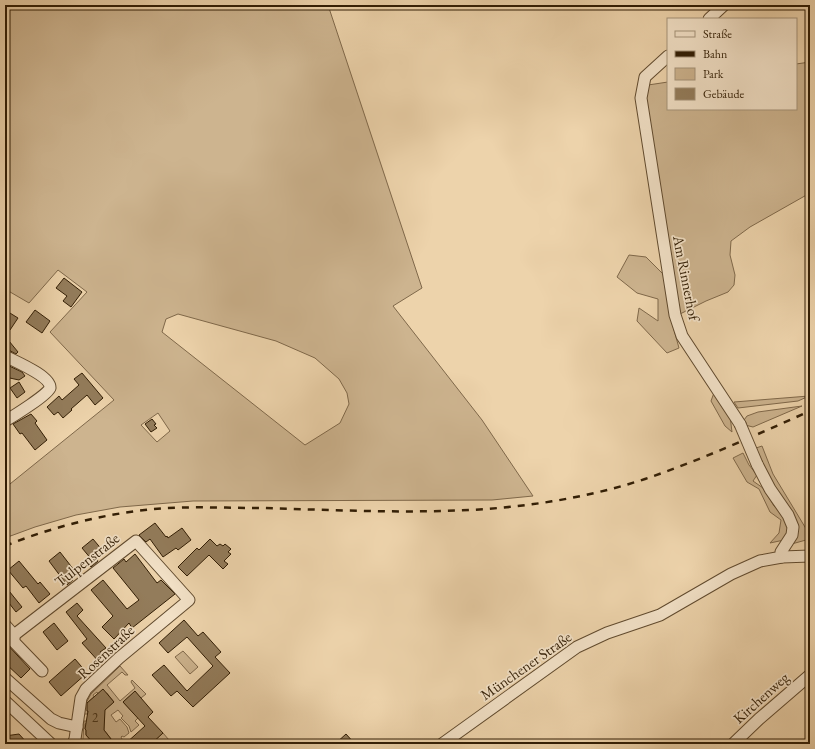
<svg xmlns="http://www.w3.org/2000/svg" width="815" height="749" font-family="'EB Garamond',serif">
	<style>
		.green { fill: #cdb48f; stroke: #7f684a; fill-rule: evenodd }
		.building { fill: #937c5b; stroke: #311d04 }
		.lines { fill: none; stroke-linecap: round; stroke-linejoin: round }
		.minor-casing { stroke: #604a2e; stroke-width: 13 }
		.minor { stroke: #f3e2c8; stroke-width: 11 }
		.rail { stroke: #311d04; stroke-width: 2.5; stroke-dasharray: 7 7; stroke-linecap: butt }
		.minor-bridge-casing { stroke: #604a2e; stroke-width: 13; stroke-linecap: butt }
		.minor-bridge { stroke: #f3e2c8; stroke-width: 11 }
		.labels { text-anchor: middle; stroke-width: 3.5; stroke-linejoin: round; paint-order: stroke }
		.number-label { font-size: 13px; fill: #4a351a }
		.street-label { font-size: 15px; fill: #311d04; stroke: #f3e2c8 }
	</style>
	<rect width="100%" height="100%" fill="#edd3ab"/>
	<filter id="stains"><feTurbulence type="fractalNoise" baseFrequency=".005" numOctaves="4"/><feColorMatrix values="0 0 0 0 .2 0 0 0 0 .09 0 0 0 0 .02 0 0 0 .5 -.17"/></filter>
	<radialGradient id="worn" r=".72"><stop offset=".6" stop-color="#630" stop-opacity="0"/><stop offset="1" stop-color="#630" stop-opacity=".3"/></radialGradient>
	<!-- green -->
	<g class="green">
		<path d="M5,5H328L422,288L393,306L482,420L533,496L492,500L193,501L120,507L76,515L35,527L5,538V488L114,400L50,332L87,292L58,270L29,303L5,289ZM178,314L276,341L315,358L339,379L347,393L349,404L340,423L305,445L162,332L166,319ZM158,413L170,431L157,442L141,425Z"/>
		<polygon points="810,62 810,193 750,227 731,241 730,255 735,275 734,285 728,292 706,301 680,314 645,99 648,85 668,82 668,109 796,109 796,64"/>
		<polygon points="629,255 646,257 666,277 671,319 679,348 667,353 637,321 639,308 658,321 658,299 637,293 617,277"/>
		<polygon points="715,390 730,416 732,432 725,426 711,401"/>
		<polygon points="809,396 798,401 738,408 734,402"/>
		<polygon points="802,406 753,427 741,424 747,416 758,412"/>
		<polygon points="762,446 773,474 808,532 806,540 788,545 796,530 759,463 753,449"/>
		<polygon points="743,453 749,465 757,475 753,481 763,488 774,506 788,520 788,533 784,540 770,543 779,533 781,520 770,512 759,489 747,482 733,458"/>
		<polygon points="183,651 198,667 190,674 175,657"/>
		<polygon points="120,666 128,675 125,675 122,672 107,685 120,701 135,688 131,682 132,680 146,694 141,698 135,692 123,702 138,718 135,721 139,725 131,732 129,726 121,718 123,716 118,710 111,715 116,722 120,719 127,727 129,733 124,737 122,736 121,737 122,739 117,743 115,742 114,743 105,731 104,732 104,709 112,704 111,703 113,701 107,693 98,694 97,692 93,695 94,697 89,701 89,704 87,704 88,714 84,714 86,703 91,694"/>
		<polygon points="84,721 87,721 87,723 85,724 85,729 86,730 86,735 94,744 87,744 83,739"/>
		<polygon points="163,733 169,740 165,744 151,744"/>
	</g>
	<!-- building -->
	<g class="building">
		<polygon points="64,278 82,292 71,307 63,301 67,296 56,288"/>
		<polygon points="5,310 18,318 10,330 5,326"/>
		<polygon points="35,310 50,321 42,333 26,322"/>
		<polygon points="9,341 18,352 16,354 5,348 5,344"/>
		<polygon points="5,364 22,372 25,376 19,380 5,377"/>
		<polygon points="82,373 103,398 95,405 87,395 71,409 72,410 63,418 58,412 54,415 47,407 59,396 62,400 79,385 74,379"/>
		<polygon points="19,382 25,392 17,398 10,388"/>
		<polygon points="31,414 37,421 35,423 47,440 35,450 22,433 20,434 13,424"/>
		<polygon points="152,419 156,424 154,425 157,428 151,432 145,424"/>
		<polygon points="155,523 166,537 167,536 168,538 182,528 191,540 178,550 176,548 163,557 150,539 146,542 139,535"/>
		<polygon points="93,539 103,551 95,557 98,561 91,567 88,563 92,560 82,548"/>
		<polygon points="210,539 217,546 220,544 223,546 225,544 231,549 228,552 231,554 224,561 228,564 223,569 209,555 187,576 178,567 197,548 199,550"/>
		<polygon points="60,552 74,570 68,574 73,580 67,585 49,561"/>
		<polygon points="135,554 157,583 161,580 175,594 132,628 129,623 114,639 102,627 113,616 91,590 103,580 127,609 139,600 113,568 124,559 126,562"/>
		<polygon points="19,561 38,584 40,582 50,594 39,603 26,586 23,588 8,570"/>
		<polygon points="5,586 22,607 16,612 5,598"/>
		<polygon points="77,603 83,610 77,616 106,648 100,652 105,658 100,663 82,643 87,639 66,612"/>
		<polygon points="184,620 198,636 203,632 221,652 215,657 230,673 193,707 177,691 171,696 152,675 164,665 187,691 213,666 187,637 168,653 159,643"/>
		<polygon points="54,623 68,641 57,650 43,632"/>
		<polygon points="5,642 30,669 21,678 5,663"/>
		<polygon points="75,659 87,673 61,696 49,682"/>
		<polygon points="103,689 114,702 105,710 104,730 115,744 94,744 86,735 86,730 85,729 88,711 87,711 87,703"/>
		<polygon points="135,691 153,712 148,717 163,733 151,744 125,744 145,726 123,702"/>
		<polygon points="19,734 28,744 5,744 5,736"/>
		<polygon points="346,734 355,744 335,744"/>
	</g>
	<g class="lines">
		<defs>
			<g id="minor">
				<polyline points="709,19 724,5"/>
				<polyline points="668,56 645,77 641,98 675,315 682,336 740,424"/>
				<path d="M5,356C14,361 51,376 50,388C49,394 12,417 5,421"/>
				<polyline points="757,464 770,489 788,515 793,527 792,535 781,552 782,557"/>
				<polyline points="5,625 14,635 14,642 42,671"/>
				<polyline points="14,635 136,541 189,600 119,658 86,689 81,698 75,739 73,744"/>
				<polyline points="5,678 51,719 59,723 77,727"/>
				<polyline points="5,701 51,744"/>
				<polyline points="442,744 577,647 607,633 660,615 731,574 760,561 782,557 810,556"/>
				<polyline points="733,744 759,719 810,675"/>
			</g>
		</defs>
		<!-- minor casing -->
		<use href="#minor" class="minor-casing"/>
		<!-- minor -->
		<use href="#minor" class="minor"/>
		<!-- rail -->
		<path class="rail" d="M5,546C52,527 103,514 154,509C189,506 226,508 262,508C336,510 412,514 486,509C540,505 593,496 645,479C701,460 756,435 810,411"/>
		<defs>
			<polyline id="minor-bridge" points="740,424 757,464"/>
		</defs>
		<!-- minor-bridge casing -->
		<use href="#minor-bridge" class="minor-bridge-casing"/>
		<!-- minor-bridge -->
		<use href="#minor-bridge" class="minor-bridge"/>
	</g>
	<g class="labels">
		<!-- number labels -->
		<g class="number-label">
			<text x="95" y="722">2</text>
		</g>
		<!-- street labels -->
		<g class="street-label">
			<text transform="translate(686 278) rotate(79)" y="5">Am Rinnerhof</text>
			<text transform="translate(87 560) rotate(-38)" y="5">Tulpenstraße</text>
			<text transform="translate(106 652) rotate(-43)" y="5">Rosenstraße</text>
			<text transform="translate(526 666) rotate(-35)" y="5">Münchener Straße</text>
			<text transform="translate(761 698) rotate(-42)" y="5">Kirchenweg</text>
		</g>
	</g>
	<!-- margin -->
	<rect width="815" height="749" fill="none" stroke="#edd3ab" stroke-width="20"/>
	<rect x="6" y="6" width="803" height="737" fill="none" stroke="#311d04" stroke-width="2"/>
	<rect x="10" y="10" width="795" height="729" fill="none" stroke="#311d04"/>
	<!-- legend -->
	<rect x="667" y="18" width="130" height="92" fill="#f3e2c8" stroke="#a5937a"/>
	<rect x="675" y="31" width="20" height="6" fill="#f3e2c8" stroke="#a5937a"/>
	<text x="703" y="38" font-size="12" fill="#311d04">Straße</text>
	<rect x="675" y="51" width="20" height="6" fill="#311d04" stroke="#a5937a"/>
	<text x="703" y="58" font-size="12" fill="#311d04">Bahn</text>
	<rect x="675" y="68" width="20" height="12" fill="#cdb48f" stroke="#a5937a"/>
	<text x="703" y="78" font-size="12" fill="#311d04">Park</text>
	<rect x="675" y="88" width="20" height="12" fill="#937c5b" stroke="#a5937a"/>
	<text x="703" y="98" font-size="12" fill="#311d04">Gebäude</text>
	<rect width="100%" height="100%" filter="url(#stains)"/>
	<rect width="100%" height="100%" fill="url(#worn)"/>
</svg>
